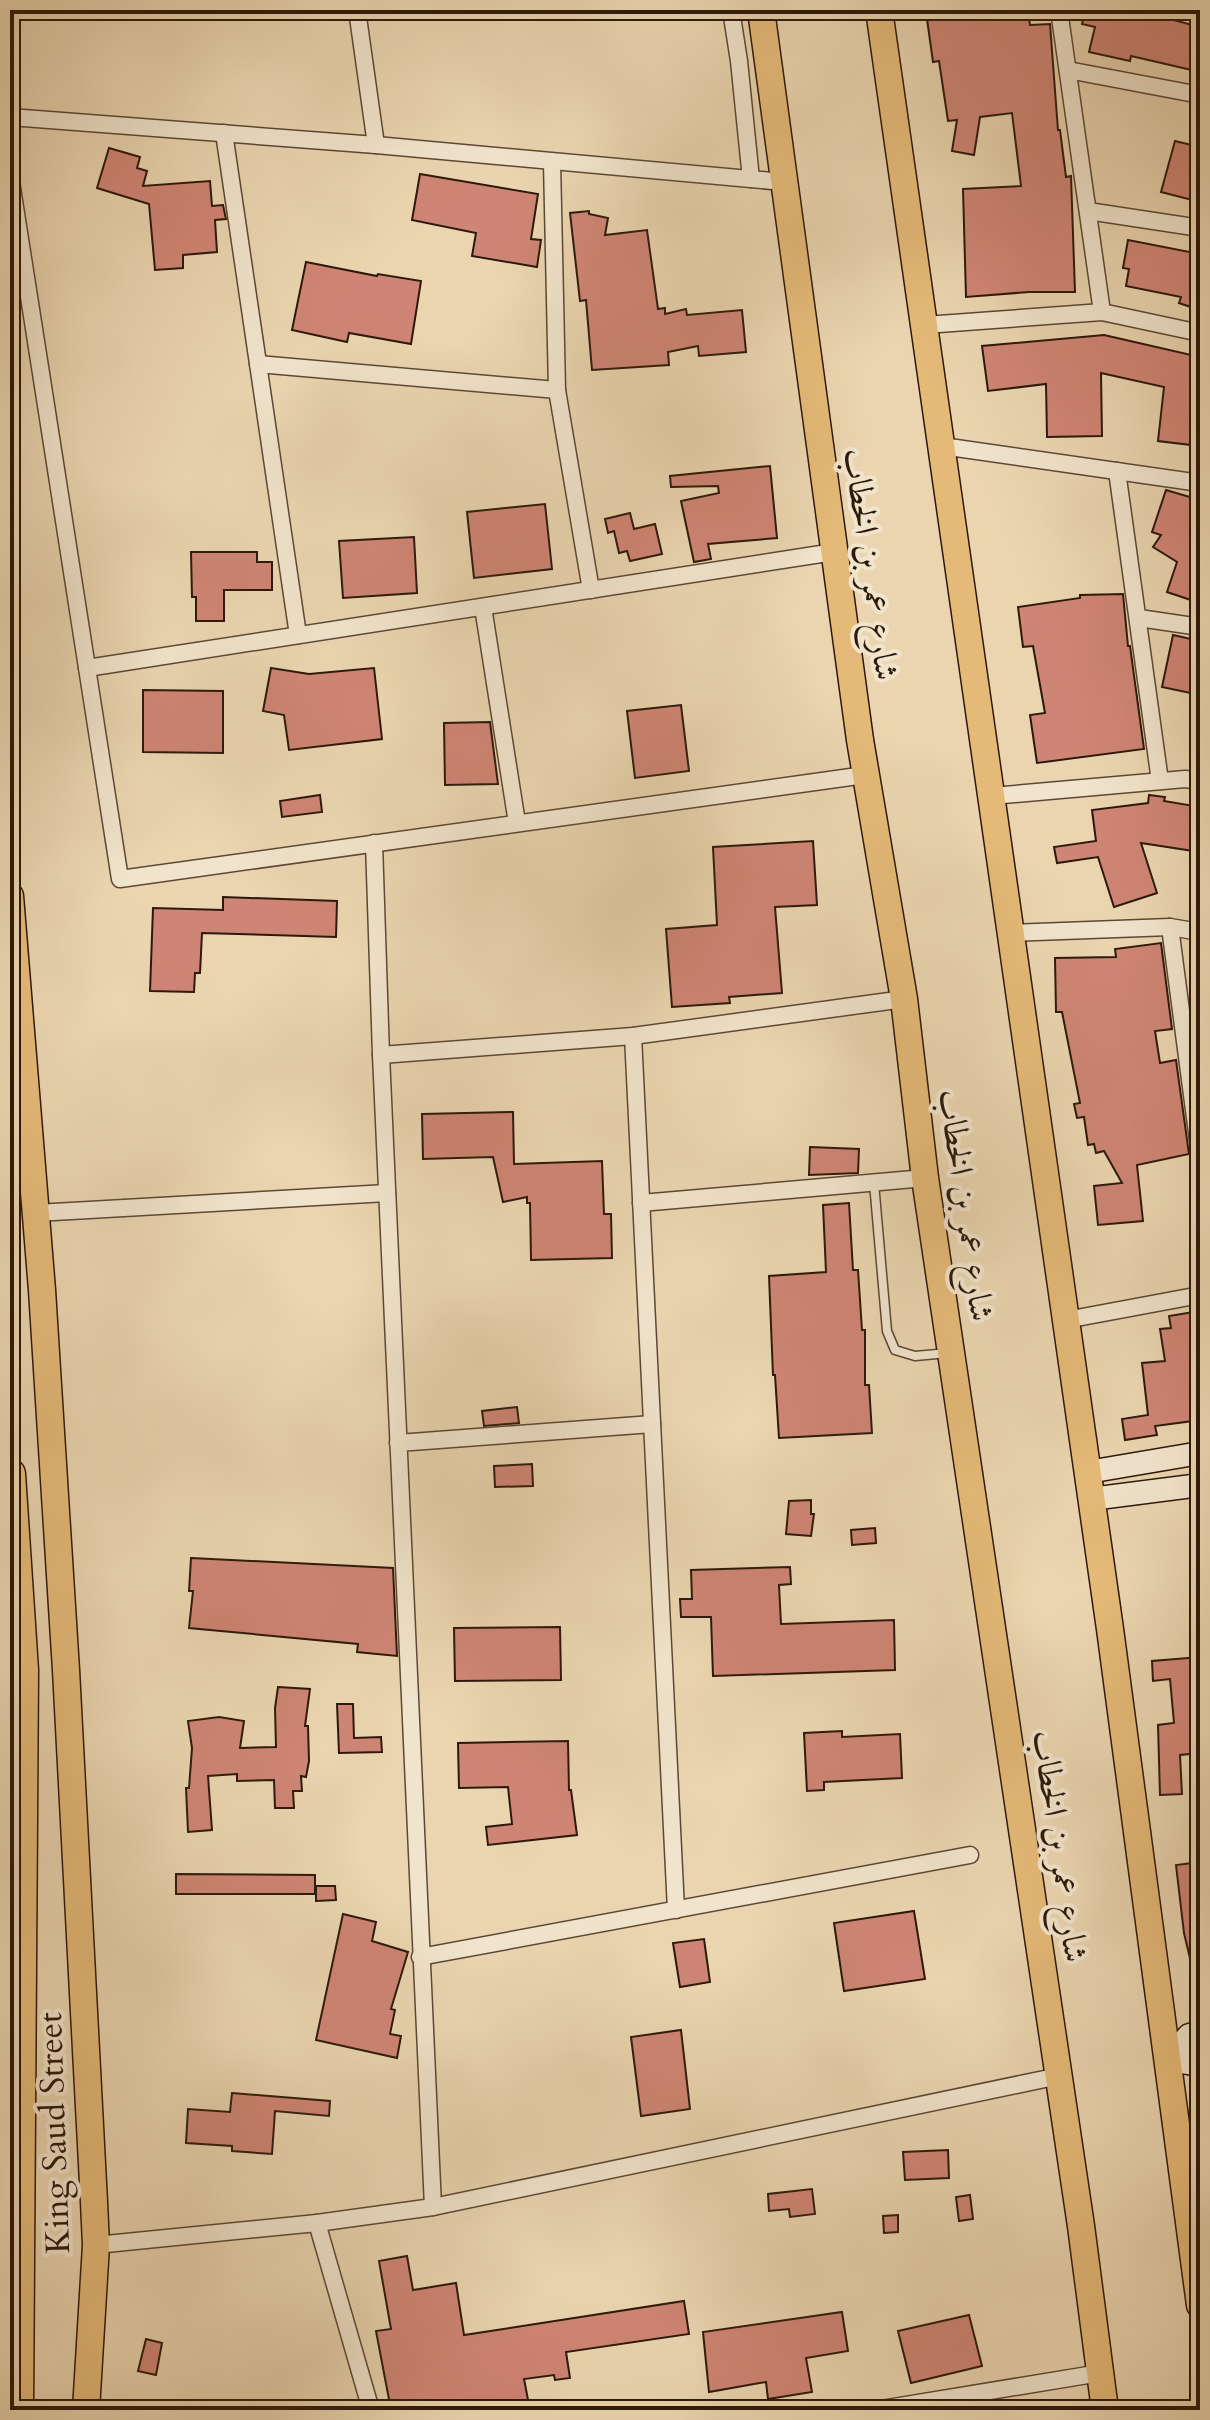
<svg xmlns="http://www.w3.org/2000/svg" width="1210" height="2420" font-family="Cardo,Amiri,serif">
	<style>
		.building { fill: #cf8575; stroke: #2d190a; stroke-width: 2 }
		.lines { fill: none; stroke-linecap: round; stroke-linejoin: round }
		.lane-casing { stroke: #5c4834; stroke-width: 11 }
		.street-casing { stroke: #5c4834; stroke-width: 19 }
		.secondary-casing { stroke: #2d190a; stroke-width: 25 }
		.primary-casing { stroke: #2d190a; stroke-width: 29 }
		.highway-casing { stroke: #2d190a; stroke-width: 33 }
		.lane { stroke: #f1e4cc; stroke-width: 8 }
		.street { stroke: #f1e4cc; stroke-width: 16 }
		.secondary { stroke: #f1e4cc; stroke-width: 22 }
		.primary { stroke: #e5ba78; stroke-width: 26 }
		.highway { stroke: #e5ba78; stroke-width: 30 }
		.labels { text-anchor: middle; stroke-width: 8; stroke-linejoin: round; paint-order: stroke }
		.street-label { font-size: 34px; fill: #2d190a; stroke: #f1e4cc }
	</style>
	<rect width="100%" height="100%" fill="#ead5b0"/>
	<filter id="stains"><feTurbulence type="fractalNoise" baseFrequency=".0025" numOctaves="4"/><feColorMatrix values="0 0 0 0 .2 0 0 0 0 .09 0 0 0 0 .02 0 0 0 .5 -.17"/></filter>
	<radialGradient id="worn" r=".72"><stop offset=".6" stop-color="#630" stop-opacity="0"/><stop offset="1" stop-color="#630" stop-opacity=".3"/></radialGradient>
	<!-- building -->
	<g class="building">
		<polygon points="986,10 1028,10 1030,25 1050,24 1058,130 1060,130 1066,177 1071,176 1075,292 1029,292 966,297 963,189 1021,186 1012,113 980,117 974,155 952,151 957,120 948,121 939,61 933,62 927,19"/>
		<polygon points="1085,10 1136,10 1200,27 1200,72 1131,56 1130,61 1089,52 1095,27 1082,24"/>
		<polygon points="1175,141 1200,147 1200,202 1161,192"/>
		<polygon points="109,148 140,157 137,168 147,171 143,186 210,181 212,206 223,205 226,219 215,220 217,252 183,255 183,268 155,270 149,204 97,188"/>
		<polygon points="420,174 538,194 531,239 541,240 537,267 472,256 476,233 412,220"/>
		<polygon points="589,211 589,214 608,218 605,235 647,230 658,309 665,308 665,314 686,309 687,315 742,310 746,352 699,356 698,346 668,352 669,365 592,370 586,300 580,301 570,213"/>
		<polygon points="1128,240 1200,254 1200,310 1179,303 1181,297 1126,286 1129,269 1123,268"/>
		<polygon points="306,262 377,276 378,274 421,281 411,344 349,333 347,342 292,330"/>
		<polygon points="1104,335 1200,357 1200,446 1158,441 1164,387 1101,373 1102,436 1047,437 1046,384 988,391 982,346"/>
		<polygon points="770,466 777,538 708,544 711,559 694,562 681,501 719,493 718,486 671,487 670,476"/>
		<polygon points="1166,490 1200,500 1200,544 1196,555 1200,556 1200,603 1167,592 1177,562 1153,547 1161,535 1152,532"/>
		<polygon points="545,504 552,569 474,578 467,512"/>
		<polygon points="630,513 634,529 655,524 662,554 630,561 627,551 619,553 614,531 608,533 605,519"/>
		<polygon points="414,537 417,593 343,598 339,541"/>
		<polygon points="191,552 257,552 257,562 272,562 272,590 224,590 224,621 196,621 196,597 192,597"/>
		<polygon points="1123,594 1128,646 1130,646 1144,749 1037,763 1030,715 1045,713 1033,646 1023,647 1018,607 1080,598 1080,595"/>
		<polygon points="1173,635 1200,641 1200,695 1162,687"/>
		<polygon points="271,668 309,674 374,668 382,739 289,750 284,715 263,711"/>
		<polygon points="143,690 223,691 223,753 143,752"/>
		<polygon points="681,705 689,771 635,778 627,711"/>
		<polygon points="490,722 498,784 445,785 444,723"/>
		<polygon points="320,795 322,812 282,817 280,801"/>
		<polygon points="1149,795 1165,797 1164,801 1200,807 1200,852 1141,843 1157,893 1114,907 1098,857 1057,863 1054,847 1096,841 1092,810 1148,803"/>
		<polygon points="813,841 817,905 775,907 782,993 729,997 730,1003 672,1007 666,929 717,925 713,847"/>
		<polygon points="223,897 337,901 336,937 202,933 200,973 195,973 194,992 150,991 153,908 223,910"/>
		<polygon points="1161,943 1172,1029 1155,1031 1160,1063 1176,1060 1189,1154 1137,1165 1143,1221 1098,1225 1094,1186 1122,1183 1104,1151 1096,1153 1094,1144 1088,1145 1084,1117 1077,1118 1074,1104 1080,1103 1062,1012 1056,1012 1055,958 1116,957 1115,949"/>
		<polygon points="513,1112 514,1164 602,1161 604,1214 611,1214 612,1258 531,1260 530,1203 527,1203 527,1197 503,1202 493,1157 423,1159 422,1114"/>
		<polygon points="810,1147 859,1149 858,1173 809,1175"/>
		<polygon points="849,1203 853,1270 858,1270 862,1330 865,1330 865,1385 869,1385 872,1433 779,1438 775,1375 773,1375 769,1276 826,1272 823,1205"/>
		<polygon points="1200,1311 1200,1420 1155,1426 1157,1435 1125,1440 1122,1419 1148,1415 1142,1363 1165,1361 1160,1329 1171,1328 1169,1316"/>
		<polygon points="517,1407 519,1423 484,1426 482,1411"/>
		<polygon points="532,1464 533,1486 495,1487 494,1466"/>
		<polygon points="811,1500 811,1514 814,1514 811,1536 786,1534 789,1501"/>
		<polygon points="875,1528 876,1543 852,1545 851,1530"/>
		<polygon points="191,1558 393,1568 397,1656 357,1652 358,1644 189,1628 193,1591 189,1591"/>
		<polygon points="790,1567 791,1584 779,1585 781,1624 894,1620 895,1670 713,1676 711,1617 681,1617 680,1599 692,1599 691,1570"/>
		<polygon points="560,1627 561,1680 455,1681 454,1628"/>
		<polygon points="1200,1657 1200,1753 1180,1755 1182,1794 1160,1795 1158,1725 1174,1723 1170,1679 1153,1681 1152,1661"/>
		<polygon points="278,1687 310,1689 305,1726 308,1726 309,1761 306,1777 301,1776 302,1791 293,1791 294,1808 275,1808 274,1780 237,1781 237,1774 208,1776 212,1830 188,1832 186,1788 189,1788 192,1748 188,1721 219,1717 244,1721 240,1748 276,1747 275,1708"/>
		<polygon points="337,1704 353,1704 354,1738 381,1737 382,1752 339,1753"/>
		<polygon points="842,1731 842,1737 900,1734 902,1778 824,1782 824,1790 807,1791 804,1733"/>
		<polygon points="568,1741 569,1790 571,1790 577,1835 488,1845 486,1827 512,1824 508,1787 459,1788 458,1743"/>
		<polygon points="1200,1862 1200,1974 1194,1975 1184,1933 1176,1865"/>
		<polygon points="176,1874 315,1875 315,1894 176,1894"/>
		<polygon points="316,1886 335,1886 336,1900 316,1901"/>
		<polygon points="914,1911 925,1979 844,1991 834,1923"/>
		<polygon points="343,1914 376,1922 372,1941 408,1952 391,2009 395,2010 390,2034 401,2036 397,2058 316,2040"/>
		<polygon points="704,1939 710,1982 680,1987 673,1943"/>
		<polygon points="681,2030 690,2109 641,2116 631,2037"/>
		<polygon points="232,2093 330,2101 329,2116 275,2111 272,2154 232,2151 232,2146 186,2143 188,2109 230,2112"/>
		<polygon points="948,2150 949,2178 905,2180 903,2152"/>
		<polygon points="812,2189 815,2214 790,2217 789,2209 769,2211 768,2194"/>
		<polygon points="970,2195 973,2219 959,2221 956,2197"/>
		<polygon points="898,2215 898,2232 884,2233 883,2216"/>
		<polygon points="407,2256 413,2290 456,2283 464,2335 684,2301 689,2334 566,2352 570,2378 555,2380 554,2375 524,2379 530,2410 391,2410 376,2331 391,2329 379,2261"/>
		<polygon points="842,2312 848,2351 806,2358 812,2392 768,2399 766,2382 709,2392 703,2332"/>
		<polygon points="969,2315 982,2366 911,2383 898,2331"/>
		<polygon points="146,2339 162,2343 156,2375 138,2371"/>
	</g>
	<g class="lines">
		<defs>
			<polyline id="lane" points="874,1183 887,1331 895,1350 915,1356 948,1353"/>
			<g id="street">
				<polyline points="357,10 376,145"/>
				<polyline points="731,10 739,61 751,179"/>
				<polyline points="1059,10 1102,312"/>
				<polyline points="1068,70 1200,95"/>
				<polyline points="10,117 376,145 783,182"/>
				<polyline points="224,133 298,635"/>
				<polyline points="552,162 557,390 591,590"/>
				<polyline points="10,175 120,879 865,775"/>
				<polyline points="1088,211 1200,228"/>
				<polyline points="925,325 1102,312 1200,333"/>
				<polyline points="258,364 557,390"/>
				<polyline points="942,446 1200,483"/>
				<polyline points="1117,471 1160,781"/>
				<polyline points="483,607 517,823"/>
				<polyline points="1139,618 1200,627"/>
				<polyline points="87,668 834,552"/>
				<polyline points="992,796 1185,779 1200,781"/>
				<polyline points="374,843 381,1055 433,2207"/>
				<polyline points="1170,927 1200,1156"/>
				<polyline points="1012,933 1170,927 1200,932"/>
				<polyline points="633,1036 676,1910"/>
				<polyline points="381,1055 633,1036 904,999"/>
				<polyline points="641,1203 925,1178"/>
				<polyline points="36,1213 387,1193"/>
				<polyline points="1066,1320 1200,1295"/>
				<polyline points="398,1443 652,1424"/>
				<polyline points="420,1957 970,1855"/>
				<polyline points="317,2223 371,2410"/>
				<polyline points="96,2245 317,2223 433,2207 1059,2076"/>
				<polyline points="875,2410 1100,2373"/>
			</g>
			<g id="secondary">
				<polyline points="1088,1472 1200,1453"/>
				<polyline points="1091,1499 1200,1485"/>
				<polyline points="1200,2033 1189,2035 1168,2060 1200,2065"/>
			</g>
			<g id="primary">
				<polyline points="761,10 860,740 904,999 925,1178 1081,2226 1105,2410"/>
				<polyline points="879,10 1110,1629 1200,2305"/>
				<polyline points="10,896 42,1290 66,1670 94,2202 96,2245 86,2410"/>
			</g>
			<polyline id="highway" points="10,1474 23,1670 18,2410"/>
		</defs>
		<!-- lane casing -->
		<use href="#lane" class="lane-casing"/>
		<!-- street casing -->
		<use href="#street" class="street-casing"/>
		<!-- secondary casing -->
		<use href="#secondary" class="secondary-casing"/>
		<!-- primary casing -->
		<use href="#primary" class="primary-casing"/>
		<!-- highway casing -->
		<use href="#highway" class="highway-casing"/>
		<!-- lane -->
		<use href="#lane" class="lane"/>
		<!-- street -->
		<use href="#street" class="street"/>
		<!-- secondary -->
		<use href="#secondary" class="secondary"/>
		<!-- primary -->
		<use href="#primary" class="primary"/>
		<!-- highway -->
		<use href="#highway" class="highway"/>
	</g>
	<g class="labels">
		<!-- street labels -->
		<g class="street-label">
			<text transform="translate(872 564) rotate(82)" y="12">شارع عمر بن الخطاب</text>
			<text transform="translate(967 1205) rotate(82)" y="12">شارع عمر بن الخطاب</text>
			<text transform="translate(1061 1846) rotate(82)" y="12">شارع عمر بن الخطاب</text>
			<text transform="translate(53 2133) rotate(-92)" y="12">King Saud Street</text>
		</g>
	</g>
	<!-- margin -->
	<rect width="1210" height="2420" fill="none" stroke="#ead5b0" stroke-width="40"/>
	<rect x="12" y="12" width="1186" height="2396" fill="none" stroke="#2d190a" stroke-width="4"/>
	<rect x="20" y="20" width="1170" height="2380" fill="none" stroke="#2d190a" stroke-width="2"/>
	<rect width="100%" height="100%" filter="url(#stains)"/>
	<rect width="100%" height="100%" fill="url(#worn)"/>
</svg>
